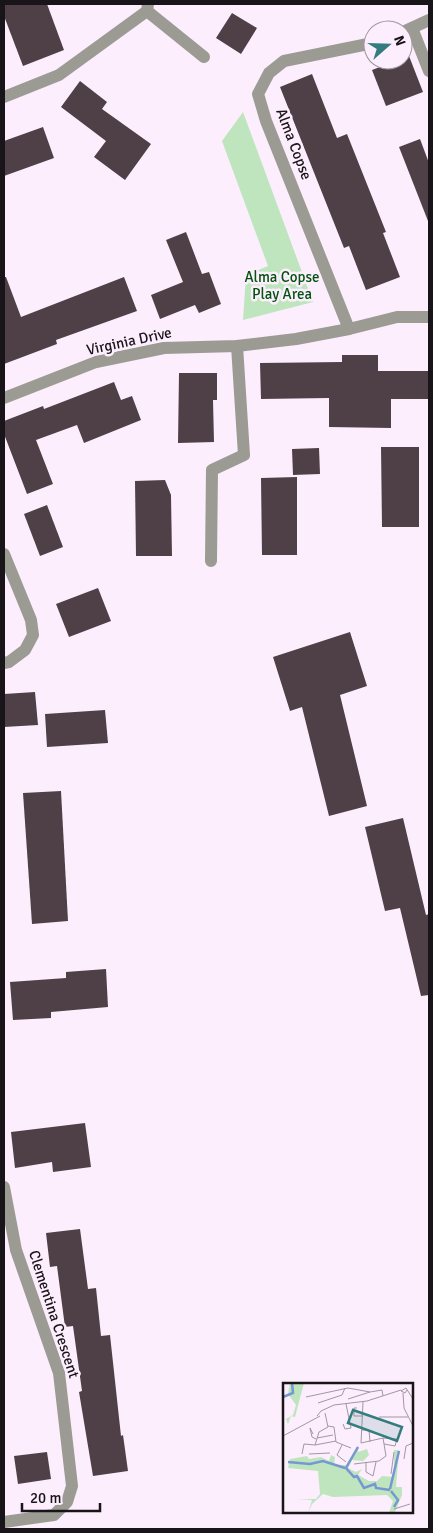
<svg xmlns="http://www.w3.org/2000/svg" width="433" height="1533" font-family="Signika,sans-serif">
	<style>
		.green { fill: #bfe5be }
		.building { fill: #4f4047 }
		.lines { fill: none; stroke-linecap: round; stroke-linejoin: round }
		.minor { stroke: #9b9b93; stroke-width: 12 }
		.labels { text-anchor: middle; stroke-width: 5; stroke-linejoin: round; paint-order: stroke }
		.street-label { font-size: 15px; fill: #191419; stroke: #fceefd }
		.park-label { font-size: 15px; fill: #00540d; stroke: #fceefd }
		.inset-river { fill: none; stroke: #7598d2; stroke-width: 2.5 }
		.inset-road { fill: none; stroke: #a197a2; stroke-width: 1 }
		.view { fill: #337d7e; fill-opacity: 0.15; stroke: #337d7e; stroke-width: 2.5 }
		.inset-edge { fill: none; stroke: #191419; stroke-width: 2.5 }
	</style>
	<rect width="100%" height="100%" fill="#fceefd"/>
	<!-- green -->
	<polygon class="green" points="243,112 313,302 243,320 246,275 268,266 222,141"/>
	<!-- building -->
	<g class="building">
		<polygon points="4,4 47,4 64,50 23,66 4,16"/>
		<polygon points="232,13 257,28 241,54 216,38"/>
		<polygon points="409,56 423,92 386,106 372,70"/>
		<polygon points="312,74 337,138 347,134 386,232 383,233 400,277 366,290 349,246 344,248 280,87"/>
		<polygon points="80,81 107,102 102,109 151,144 125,180 94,157 106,141 61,107"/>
		<polygon points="43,127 54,158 4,176 4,141"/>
		<polygon points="420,139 429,163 428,221 399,147"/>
		<polygon points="186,232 202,274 209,272 221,304 199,313 195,305 160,319 151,295 183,282 166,240"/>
		<polygon points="4,277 6,277 21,317 124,277 137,311 56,340 57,344 4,364"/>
		<polygon points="342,355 378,355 378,371 429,371 429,399 391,399 391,428 329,427 329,398 261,399 260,363 342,362"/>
		<polygon points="179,373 217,373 217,400 213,400 214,442 178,443"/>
		<polygon points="114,382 121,400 132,396 141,420 84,443 77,425 36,440 53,484 27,494 4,434 4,421 43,406 44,409"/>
		<polygon points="381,447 419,447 419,527 382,527"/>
		<polygon points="319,448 320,474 293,475 292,449"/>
		<polygon points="297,477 297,555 262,555 261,478"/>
		<polygon points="165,480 171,495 172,556 136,556 135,481"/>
		<polygon points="47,505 63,547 40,556 24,514"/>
		<polygon points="98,588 111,621 69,637 56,604"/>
		<polygon points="350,632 367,686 340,695 367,806 329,816 302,707 290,711 273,657"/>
		<polygon points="35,692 38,725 4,727 4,694"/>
		<polygon points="105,710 108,743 47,747 45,714"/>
		<polygon points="61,791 68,921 32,924 23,793"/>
		<polygon points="403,818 426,915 429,914 429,995 421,996 400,908 385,911 365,827"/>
		<polygon points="106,969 108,1007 51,1012 51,1018 13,1020 10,982 66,978 66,972"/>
		<polygon points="85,1123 91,1167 53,1172 52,1162 15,1168 11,1132"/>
		<polygon points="80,1229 88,1289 96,1288 101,1336 110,1335 121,1436 123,1435 128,1471 93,1476 79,1392 82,1391 73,1326 65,1327 57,1266 50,1267 46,1233"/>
		<polygon points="47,1452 51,1479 18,1484 14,1456"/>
	</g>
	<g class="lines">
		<!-- minor -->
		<g class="minor">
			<polyline points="147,11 204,57"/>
			<polyline points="412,28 429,71"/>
			<polyline points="403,32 429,20"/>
			<polyline points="4,97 59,75 147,11 148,4"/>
			<polyline points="349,329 266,121 258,94 269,73 284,61 373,43"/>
			<polyline points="4,398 96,362 164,348 237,346 296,339 349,329 397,317 429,317"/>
			<polyline points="4,554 31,620 33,635 25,650 9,662 4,663"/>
			<polyline points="211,561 212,470 244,455 237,346"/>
			<polyline points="4,1187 16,1250 59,1373 72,1486 67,1502 54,1515 4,1522"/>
		</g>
	</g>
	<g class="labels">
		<!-- street labels -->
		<g class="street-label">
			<text transform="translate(294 144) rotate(69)" y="5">Alma Copse</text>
			<text transform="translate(129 341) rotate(-12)" y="5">Virginia Drive</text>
			<text transform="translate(54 1314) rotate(72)" y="5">Clementina Crescent</text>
		</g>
		<!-- park labels -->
		<g class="park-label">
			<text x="282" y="282">Alma Copse<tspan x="282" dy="17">Play Area</tspan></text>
		</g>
	</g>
	<!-- overview -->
	<g transform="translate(283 1383)">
		<rect width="130" height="130" fill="#fceefd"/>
		<path d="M7,0H21L12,34L8,33L5,41L3,36L10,32L13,22L5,11ZM75,62V69L84,66L86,72L80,78L69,77L65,85L73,89L79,86L75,92L86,98H94L99,93L111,94V67H116L113,104H119V112L112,129L106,130L110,118L104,112L50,114L40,111L29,121L25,130L29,117L14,116H33L37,111L35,88L5,85L7,76L24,73L26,76L38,74L46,78L48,72L52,74L51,82H63Z" fill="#bfe5be"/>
		<path class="inset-river" d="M0,14L10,10L9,0M75,64L63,85L71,94L74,93L81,105L92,101L93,105L107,107M5,79L27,81L40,78L62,85M107,106L116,68M108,108L115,117L111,124"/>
		<path class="inset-road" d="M124,7L122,10L118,8L123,5L130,16M120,10L121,25L130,43M23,14L65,5L87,9L99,7L100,13M65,16L87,9M35,20L59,12L62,5M74,25H71V33H80M34,33L38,28L51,22L84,18L118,7M96,34H125M60,41L62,46L68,45L63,21M45,43L51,44L53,59L68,65M78,47H86L87,59M30,51L27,45L29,54L33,56M0,53L37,33M34,55L50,52M100,55L114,56L112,63L101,61M32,62L53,58M59,62L54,72L63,79M19,71L21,61L32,62L36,49L45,44L42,30M26,71L47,70M121,76L123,63L130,60M83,79V89L90,93L93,79M71,81L96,78L103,73L100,55L78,60L80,19M108,91L111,69M111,126L127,121"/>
		<path class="view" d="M70,27L119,44L114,58L65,40Z"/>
		<rect width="130" height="130" class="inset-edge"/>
	</g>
	<!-- border -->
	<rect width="433" height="1533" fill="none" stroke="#191419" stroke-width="10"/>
	<!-- north arrow -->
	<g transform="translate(388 45) rotate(70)"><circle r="24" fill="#fceefd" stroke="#a197a2"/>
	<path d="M0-4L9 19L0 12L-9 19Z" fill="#337d7e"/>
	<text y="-8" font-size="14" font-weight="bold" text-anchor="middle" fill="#191419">N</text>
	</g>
	<!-- scale -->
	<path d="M22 1503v8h78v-8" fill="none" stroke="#191419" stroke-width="2.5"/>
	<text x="30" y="1503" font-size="15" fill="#191419" stroke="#fceefd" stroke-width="4" paint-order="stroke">20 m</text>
</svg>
